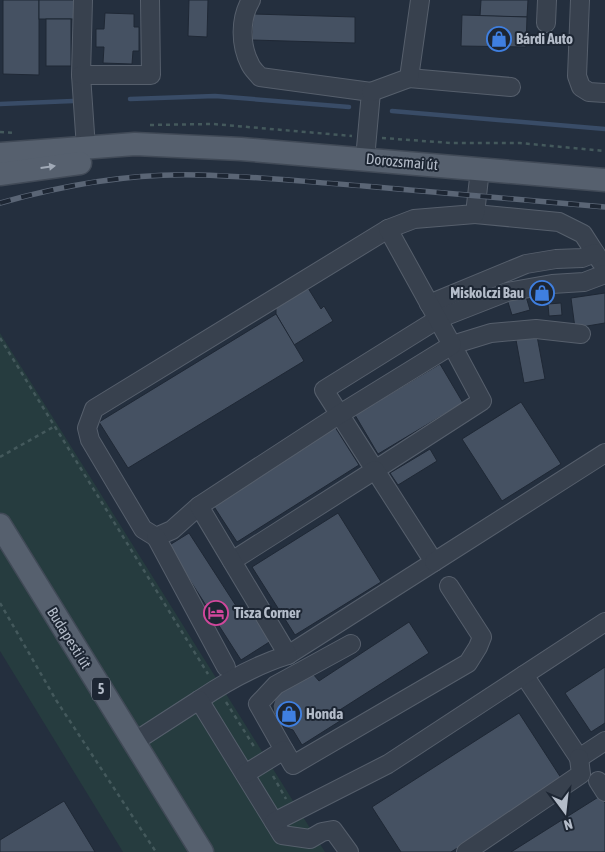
<svg xmlns="http://www.w3.org/2000/svg" width="605" height="852" font-family="'Asap Condensed',sans-serif">
	<style>
		.green { fill: #263c3f }
		.lines { fill: none; stroke-linecap: round; stroke-linejoin: round }
		.stream { stroke: #394c67; stroke-width: 4.5 }
		.building { fill: #455162; stroke: #1f2835 }
		.minor-casing { stroke: #565f6c; stroke-width: 20 }
		.major-casing { stroke: #414a57; stroke-width: 25 }
		.path { stroke: #44595c; stroke-width: 2.5; stroke-dasharray: 4 4; stroke-linecap: butt }
		.minor { stroke: #38414e; stroke-width: 18 }
		.major { stroke: #56606e; stroke-width: 22 }
		.rail-casing { stroke: #5a6575; stroke-width: 5.5 }
		.rail { stroke: #1d2633; stroke-width: 4; stroke-dasharray: 11; stroke-linecap: butt }
		.oneway { fill: #a1aab7 }
		.labels { text-anchor: middle; stroke-width: 4; stroke-linejoin: round; paint-order: stroke }
		.shield { fill: #1d2633; stroke: #878f9c; stroke-width: 1 }
		.shield-label { font-size: 14px; font-weight: bold; fill: #b4bcc9 }
		.poi-label { font-size: 15px; font-weight: bold; fill: #b4bcc9; stroke: #1d2633; text-anchor: start }
		.street-label { font-size: 15px; fill: #b4bcc9; stroke: #1d2633 }
	</style>
	<rect width="100%" height="100%" fill="#242f3e"/>
	<!-- green -->
	<polygon class="green" points="0,333 325,852 123,852 0,651"/>
	<g class="lines">
		<!-- stream -->
		<g class="stream">
			<polyline points="130,99 215,96 349,107"/>
			<polyline points="0,104 73,101"/>
			<polyline points="392,111 605,129"/>
		</g>
	</g>
	<!-- building -->
	<g class="building">
		<polygon points="3,0 39,0 39,75 3,74"/>
		<rect x="39" y="0" width="35" height="19"/>
		<polygon points="189,0 208,0 207,37 188,36"/>
		<polygon points="481,0 528,0 527,17 480,16"/>
		<polygon points="105,13 134,14 134,27 139,27 139,51 133,51 132,64 103,63 104,47 96,47 96,29 104,29"/>
		<polygon points="253,14 355,17 355,43 252,40"/>
		<polygon points="462,15 527,17 526,47 461,46"/>
		<rect x="46" y="19" width="25" height="47"/>
		<polygon points="308,288 321,309 324,306 333,321 294,345 276,314 276,308"/>
		<polygon points="525,293 530,310 512,315 507,299"/>
		<polygon points="605,293 605,323 575,328 571,298"/>
		<polygon points="561,303 562,315 549,316 548,304"/>
		<polygon points="276,314 304,361 128,468 99,422"/>
		<polygon points="537,336 545,379 524,383 516,340"/>
		<polygon points="440,364 463,403 378,454 355,415"/>
		<polygon points="521,402 561,464 502,501 462,439"/>
		<polygon points="335,427 359,465 237,542 213,505"/>
		<polygon points="430,449 437,461 398,485 390,473"/>
		<polygon points="338,513 381,582 295,635 252,567"/>
		<polygon points="189,533 240,612 252,604 274,639 241,660 168,546"/>
		<polygon points="409,622 429,653 335,713 340,721 302,745 293,730 284,727 279,721 274,713 273,706 276,696 288,685 302,681 313,674 319,681"/>
		<polygon points="605,667 605,723 591,732 565,693"/>
		<polygon points="519,713 563,781 451,852 401,852 372,807"/>
		<polygon points="600,796 605,803 605,852 511,852"/>
		<polygon points="64,801 95,852 0,852 0,840"/>
	</g>
	<g class="lines">
		<defs>
			<g id="minor">
				<polyline points="83,0 81,75 86,148"/>
				<path d="M251,0C240,18 240,45 250,64C252,69 257,73 260,77L371,92L365,159"/>
				<polyline points="580,0 577,76 581,87 589,92 605,93"/>
				<polyline points="546,23 547,0"/>
				<polyline points="81,75 151,75 150,0"/>
				<polyline points="409,78 511,87"/>
				<polyline points="371,92 409,78 420,0"/>
				<polyline points="475,214 559,222 583,234 601,262"/>
				<polyline points="429,304 526,264 556,259 582,258 595,253"/>
				<polyline points="581,334 536,329 491,333 452,345 482,401 375,470 324,390 438,319 507,292 552,284 584,282 605,274"/>
				<polyline points="199,506 172,530 156,537 143,529 90,440 87,428 94,409 388,229"/>
				<polyline points="156,537 226,667"/>
				<polyline points="232,561 375,470 434,562 288,655"/>
				<polyline points="434,562 605,453"/>
				<polyline points="524,675 579,758 605,741"/>
				<path d="M199,700C227,681 256,665 288,655L199,506L340,414L452,345L388,229L414,219L475,214L480,169"/>
				<polyline points="134,742 199,700 282,835 310,839 322,832 333,830 349,852"/>
				<polyline points="284,750 258,704 276,685 351,644"/>
				<polyline points="245,774 284,750 293,765 468,663 478,647 482,637 449,586"/>
				<polyline points="598,781 605,792"/>
				<polyline points="274,822 388,764 605,622"/>
				<polyline points="466,852 581,774 579,758"/>
			</g>
			<g id="major">
				<polyline points="0,154 135,144 241,149 605,180"/>
				<polyline points="0,174 80,163"/>
				<polyline points="0,525 202,852"/>
			</g>
		</defs>
		<!-- minor casing -->
		<use href="#minor" class="minor-casing"/>
		<!-- major casing -->
		<use href="#major" class="major-casing"/>
		<!-- path -->
		<g class="path">
			<polyline points="150,125 213,124 352,136"/>
			<polyline points="0,132 15,133"/>
			<polyline points="382,138 451,143 520,143 605,151"/>
			<polyline points="0,338 208,674"/>
			<polyline points="0,457 55,426"/>
			<polyline points="0,603 56,700 156,852"/>
			<polyline points="226,702 255,748"/>
			<polyline points="273,776 286,799"/>
		</g>
		<!-- minor -->
		<use href="#minor" class="minor"/>
		<!-- major -->
		<use href="#major" class="major"/>
		<defs>
			<path id="rail" d="M0,203C64,185 131,173 198,175C253,176 308,182 364,186C444,193 525,200 605,207"/>
		</defs>
		<!-- rail casing -->
		<use href="#rail" class="rail-casing"/>
		<!-- rail -->
		<use href="#rail" class="rail"/>
	</g>
	<!-- one-way arrows -->
	<defs><path id="oneway-solid" d="M-6-.8H1V-3.2L6.5 0L1 3.2V.8H-6Z" transform="scale(1.25)"/></defs>
	<use class="oneway" href="#oneway-solid" transform="translate(48 167) rotate(-8)"/>
	<!-- icons -->
	<defs>
		<symbol id="shop-ring" viewBox="-11 -11 22 22"><circle r="9.5" fill="#1d2633" stroke="#3f7fe0" stroke-width="1.5"/><path d="M-5-2.5h2.3a2.7 3.5 0 0 1 5.4 0H5L5.5 6h-11ZM-1.5-2.5h3a1.5 2.3 0 0 0-3 0Z" fill="#3f7fe0"/></symbol>
		<symbol id="hotel-ring" viewBox="-11 -11 22 22"><circle r="9.5" fill="#1d2633" stroke="#d1479c" stroke-width="1.5"/><path d="M-6-4.5h1.5V1H6V5H4.5V3h-9V5H-6ZM-4 0a1.8 1.8 0 1 1 3.6 0ZM.5 0V-2.5h3Q6-2.5 6 0Z" fill="#d1479c"/></symbol>
	</defs>
	<g fill-rule="evenodd">
		<use href="#shop-ring" x="485" y="25" width="28" height="28"/>
		<use href="#shop-ring" x="528" y="279" width="28" height="28"/>
		<use href="#hotel-ring" x="202" y="599" width="28" height="28"/>
		<use href="#shop-ring" x="275" y="700" width="28" height="28"/>
	</g>
	<g class="labels">
		<!-- shield labels -->
		<rect class="shield" x="92" y="677.5" width="18" height="23" rx="4"/>
		<g class="shield-label">
			<text x="101" y="694">5</text>
		</g>
		<!-- poi labels -->
		<g class="poi-label">
			<text x="516" y="44">Bárdi Auto</text>
			<text x="524" y="298" text-anchor="end">Miskolczi Bau</text>
			<text x="234" y="618">Tisza Corner</text>
			<text x="306" y="719">Honda</text>
		</g>
		<!-- street labels -->
		<g class="street-label">
			<text transform="translate(402 162) rotate(5)" y="5">Dorozsmai út</text>
			<text transform="translate(69 638) rotate(58)" y="5">Budapesti út</text>
		</g>
	</g>
	<!-- north arrow -->
	<g transform="translate(565 812) rotate(165)" stroke="#1d2633" stroke-width="4" paint-order="stroke">
	<path d="M0-4L9 19L0 12L-9 19Z" fill="#b4bcc9"/>
	<text y="-8" font-size="14" font-weight="bold" text-anchor="middle" fill="#b4bcc9">N</text>
	</g>
</svg>
